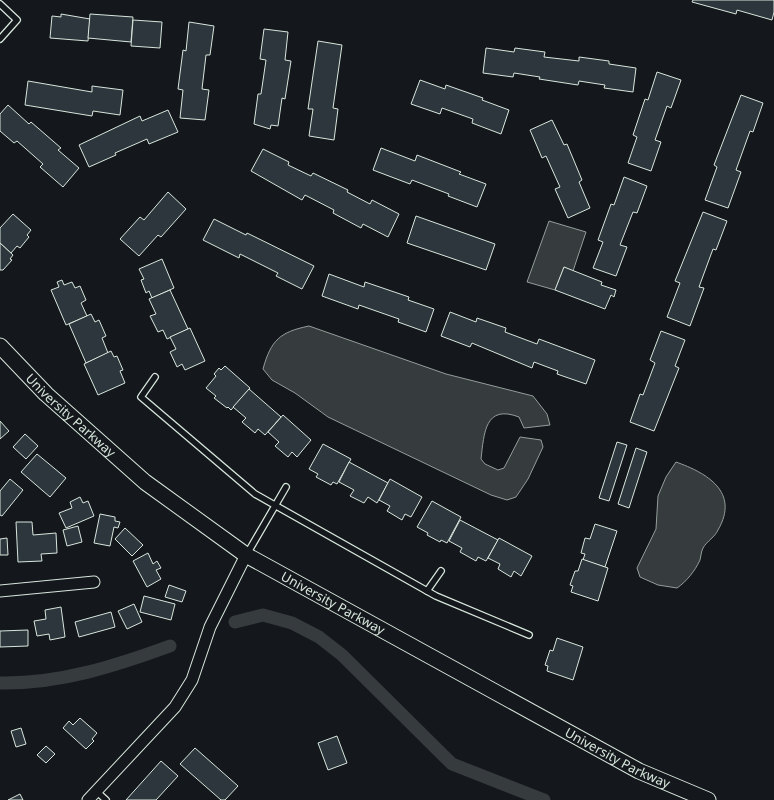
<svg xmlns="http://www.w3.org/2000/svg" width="774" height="800" font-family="'Noto Sans',sans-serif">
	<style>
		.water { fill: #363b3e; stroke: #939e99 }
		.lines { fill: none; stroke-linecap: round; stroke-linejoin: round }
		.canal { stroke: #363b3e; stroke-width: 13 }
		.building { fill: #2c363c; stroke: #d8e6dc }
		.service-casing { stroke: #d8e6dc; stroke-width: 8 }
		.minor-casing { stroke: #d8e6dc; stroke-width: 13 }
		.secondary-casing { stroke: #d8e6dc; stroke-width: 17 }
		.service { stroke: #14181c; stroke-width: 5.5 }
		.minor { stroke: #14181c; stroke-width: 11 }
		.secondary { stroke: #14181c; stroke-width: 15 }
		.labels { text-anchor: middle; stroke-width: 3; stroke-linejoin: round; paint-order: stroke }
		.street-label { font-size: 13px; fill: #d8e6dc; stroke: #14181c }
	</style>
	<rect width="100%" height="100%" fill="#14181c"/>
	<!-- water -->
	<g class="water">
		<polygon points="549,221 586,232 573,271 564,267 555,290 527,282"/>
		<path d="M309,326L446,374L533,396L547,414L550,425L524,428L519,417C485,404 484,433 481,459L485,464L498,470L504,468L520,437L541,440L543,447L528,479L516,497L507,500L491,495L328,417L295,393L272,380L263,369C271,340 280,332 309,326Z"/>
		<path d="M676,462C707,473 740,492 718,530C715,537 707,541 703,548C701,552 701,556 700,560C695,571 686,582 677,588L658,585L640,577L637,568L656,529L658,496L666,477Z"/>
	</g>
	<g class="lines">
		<!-- canal -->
		<g class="canal">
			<polyline points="235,622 263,615 292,623 319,637 342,655 452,764 544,800"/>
			<path d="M0,683C60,684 115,666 170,646"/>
		</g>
	</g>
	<!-- building -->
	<g class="building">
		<polygon points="693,0 774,0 774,12 772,20 737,10 736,14 692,2"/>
		<polygon points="61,14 90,19 88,41 50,38 52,16 61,17"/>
		<polygon points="90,14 133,17 131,42 88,38"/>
		<polygon points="133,20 162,22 160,48 131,46"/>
		<polygon points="189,22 214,26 210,55 206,55 202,89 209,90 205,120 180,118 183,90 178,89 183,50 186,51"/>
		<polygon points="264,29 288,32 285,60 291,61 285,99 282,98 278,126 271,125 270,129 254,124 258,94 261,94 266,60 260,59"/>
		<polygon points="318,41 342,45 333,108 338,109 334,140 309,136 313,109 308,109"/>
		<polygon points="486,48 514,52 515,48 545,52 544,57 579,61 579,57 609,61 609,64 636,68 633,92 604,88 605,85 579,81 578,85 539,79 540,77 514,73 513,77 483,73"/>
		<polygon points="657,72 681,80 671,108 667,106 655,140 661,142 651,171 628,163 637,137 633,135 645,99 648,100"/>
		<polygon points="420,80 445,89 446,85 483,98 482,100 509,110 501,134 472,123 473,119 442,108 440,114 411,104"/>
		<polygon points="28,81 92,92 92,86 123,90 120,115 93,111 92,116 25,105"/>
		<polygon points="741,95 763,103 753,132 750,131 736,170 741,172 728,208 705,200 717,167 714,165"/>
		<polygon points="8,105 29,124 31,122 61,148 58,150 79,168 63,187 40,167 43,164 17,141 14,143 0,131 0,114"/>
		<polygon points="168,110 178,132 149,144 147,139 115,153 116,155 89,167 79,145 140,116 142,121"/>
		<polygon points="552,120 564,145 567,144 582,180 579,182 590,208 568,218 555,189 560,187 546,156 542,158 530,130"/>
		<polygon points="381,148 415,161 417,155 461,172 459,174 486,184 477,207 448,196 449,194 412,180 410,184 373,170"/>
		<polygon points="263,149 289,162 288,165 311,176 313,173 348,190 347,192 370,204 372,200 399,214 388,237 363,224 361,228 333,213 334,210 305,195 302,200 251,171"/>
		<polygon points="624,177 647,186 637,213 633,212 620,245 627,247 616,276 593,268 603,242 598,240 611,204 614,205"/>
		<polygon points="168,192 186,209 161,237 158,235 139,256 120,239 140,217 144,220"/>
		<polygon points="703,212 727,221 716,250 713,249 699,287 704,288 690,326 667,317 680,283 675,281"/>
		<polygon points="13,214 31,230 27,235 29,237 20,248 17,246 11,253 0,243 0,228"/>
		<polygon points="416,216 495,244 486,270 407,243"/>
		<polygon points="214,219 246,235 247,233 314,266 302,289 276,276 278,273 240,254 239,258 203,240"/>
		<polygon points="0,243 13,255 10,259 12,260 3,270 0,270"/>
		<polygon points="162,259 174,288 152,298 149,291 146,293 141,280 144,279 139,269"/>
		<polygon points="564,267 602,282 601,285 616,290 614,297 611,295 605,309 555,290"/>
		<polygon points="329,274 364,287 365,282 409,297 408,300 434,309 426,332 398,322 399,319 359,305 358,309 322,296"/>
		<polygon points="62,280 64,285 72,282 75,288 80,286 86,300 81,303 87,316 66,325 51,290 59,287 57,282"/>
		<polygon points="170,290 188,329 167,339 163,330 158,332 150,316 156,314 149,299"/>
		<polygon points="450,312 476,322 477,318 506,328 505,332 537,344 539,339 595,360 586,384 557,374 558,371 534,362 532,368 472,343 470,347 441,336"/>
		<polygon points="91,314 95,322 99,320 106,336 102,338 108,353 86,363 69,324"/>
		<polygon points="190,328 205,361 185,370 182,364 177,367 170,352 176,349 170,337"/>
		<polygon points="661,331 685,340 675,366 679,368 654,431 630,422 640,394 643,395 655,363 650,360"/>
		<polygon points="111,351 114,357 117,356 123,370 120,371 125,383 98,395 84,364"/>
		<polygon points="225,366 250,388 231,410 228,407 227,408 214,398 216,396 206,388 216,376 214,374 219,368 221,370"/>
		<polygon points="249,389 281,417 265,435 258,429 255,433 242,422 246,418 233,407"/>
		<polygon points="283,415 311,440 297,457 292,452 288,457 275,446 279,442 268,432"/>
		<polygon points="0,421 9,431 0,439"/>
		<polygon points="25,434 38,446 26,459 13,447"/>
		<polygon points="617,442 627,445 609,501 599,498"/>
		<polygon points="323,444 351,459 337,484 333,482 331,485 316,477 318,474 309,469"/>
		<polygon points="636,448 647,452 629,508 618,504"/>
		<polygon points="37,454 66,478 50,497 21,472"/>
		<polygon points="349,462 388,483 377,503 368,497 364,503 350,496 354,490 339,482"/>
		<polygon points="10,479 23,490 2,516 0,515 0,491"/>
		<polygon points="390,479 422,497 411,517 405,514 402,520 387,511 390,506 379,500"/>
		<polygon points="80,497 83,503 88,501 94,516 66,528 59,513 72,508 70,502"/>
		<polygon points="432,501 461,517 447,543 441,540 440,542 427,535 428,533 417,527"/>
		<polygon points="100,514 115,517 115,521 120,522 118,528 114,527 110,546 94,543"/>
		<polygon points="460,520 498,540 486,561 478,557 476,561 460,552 462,548 449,541"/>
		<polygon points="16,522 32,522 33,535 56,533 57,553 41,554 42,561 18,562"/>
		<polygon points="595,524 617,531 605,567 583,560 585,554 581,553 585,538 590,539"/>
		<polygon points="78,526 82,542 67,546 63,530"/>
		<polygon points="125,528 143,545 132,556 115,539"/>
		<polygon points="7,538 8,555 0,555 0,539"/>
		<polygon points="499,538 532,556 521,576 514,571 511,577 498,569 500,564 488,558"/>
		<polygon points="148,553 153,564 157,561 161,568 156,570 161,579 147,587 133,561"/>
		<polygon points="582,559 608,568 598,601 571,592 573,586 570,585 575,571 578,571"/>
		<polygon points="169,585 186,591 182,602 165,597"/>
		<polygon points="144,596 175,604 171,620 140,612"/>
		<polygon points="134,604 142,622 127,629 118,611"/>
		<polygon points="61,607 65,637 50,640 49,634 37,636 34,621 46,619 45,610"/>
		<polygon points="111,612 115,627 79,637 75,622"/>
		<polygon points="28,630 28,646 0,647 0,631"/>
		<polygon points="557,638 583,647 573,680 547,671 548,666 545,665 550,650 553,651"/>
		<polygon points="80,718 97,733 92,739 94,741 86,749 63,728 69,721 73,725"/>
		<polygon points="21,728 26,744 16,747 11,731"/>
		<polygon points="337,736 347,763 328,770 318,743"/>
		<polygon points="46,746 55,754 46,763 37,755"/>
		<polygon points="195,748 238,786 225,800 221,800 180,764"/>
		<polygon points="161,761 178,776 156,800 126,800"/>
		<polygon points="20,794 23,800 8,800"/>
	</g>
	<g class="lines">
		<defs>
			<g id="service">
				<polyline points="0,4 17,20 0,39"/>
				<polyline points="155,377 141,397 255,494 436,596 529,635"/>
				<polyline points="247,554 286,487"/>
				<polyline points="427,591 441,571"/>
				<polyline points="96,791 106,800"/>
			</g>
			<g id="minor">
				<polyline points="0,591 94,582"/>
				<polyline points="88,800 175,707 192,680 210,627 246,555"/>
			</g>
			<g id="secondary">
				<path id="s1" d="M0,346L46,394L145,482L246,555L639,771L708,800"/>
			</g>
		</defs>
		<!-- service casing -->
		<use href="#service" class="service-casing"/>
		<!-- minor casing -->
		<use href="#minor" class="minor-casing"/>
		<!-- secondary casing -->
		<use href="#secondary" class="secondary-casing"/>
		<!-- service -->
		<use href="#service" class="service"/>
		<!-- minor -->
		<use href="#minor" class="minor"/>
		<!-- secondary -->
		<use href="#secondary" class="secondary"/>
	</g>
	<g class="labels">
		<!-- street labels -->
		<g class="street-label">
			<text dy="5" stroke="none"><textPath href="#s1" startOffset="99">University Parkway</textPath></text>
			<text dy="5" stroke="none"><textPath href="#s1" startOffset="423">University Parkway</textPath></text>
			<text dy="5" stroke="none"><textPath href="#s1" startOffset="747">University Parkway</textPath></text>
		</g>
	</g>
</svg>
